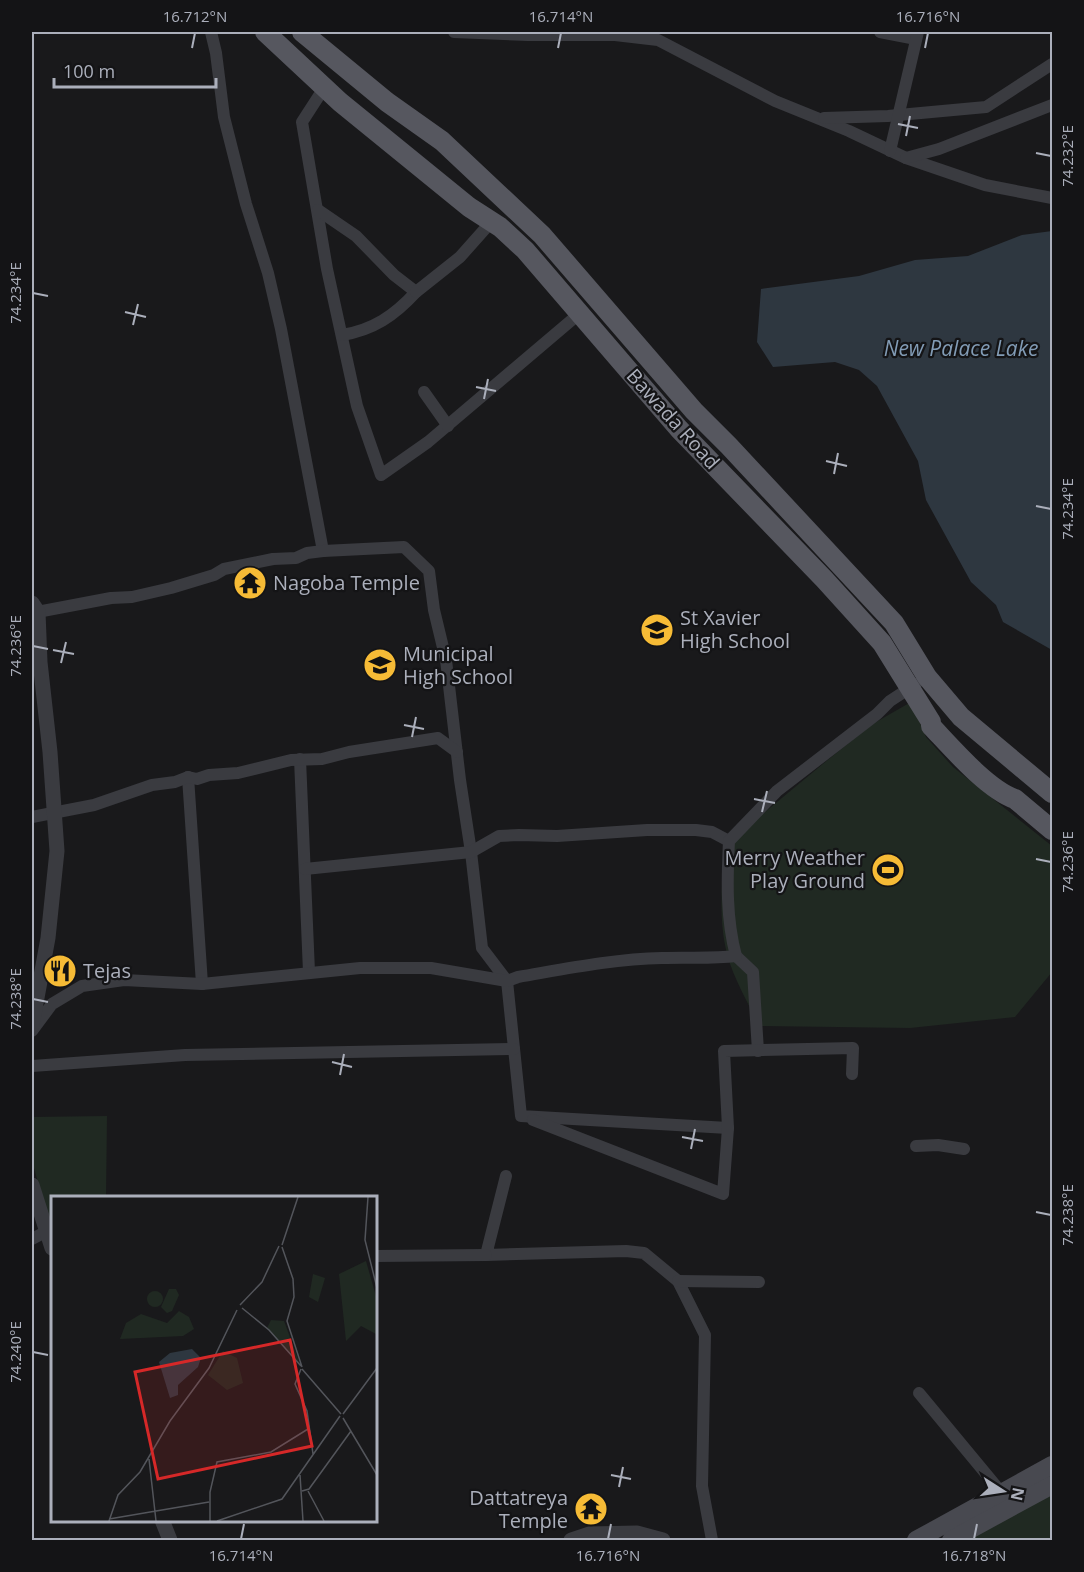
<svg xmlns="http://www.w3.org/2000/svg" width="1084" height="1572" font-family="'Open Sans',sans-serif">
	<style>
		.green { fill: #202922 }
		.water { fill: #2e3740 }
		.lines { fill: none; stroke-linecap: round; stroke-linejoin: round }
		.minor { stroke: #3a3b40; stroke-width: 12 }
		.tertiary { stroke: #3a3b40; stroke-width: 15 }
		.secondary { stroke: #484950; stroke-width: 18 }
		.primary { stroke: #56575f; stroke-width: 20 }
		.ticks { fill: none; stroke: #abafbb; stroke-width: 2 }
		.labels { text-anchor: middle; stroke-width: 4.5; stroke-linejoin: round; paint-order: stroke }
		.street-label { font-size: 20px; fill: #abafbb; stroke: #141416 }
		.poi-label { font-size: 20px; fill: #abafbb; stroke: #141416; text-anchor: start }
		.water-label { font-size: 21px; font-style: italic; fill: #829cb6; stroke: #141416 }
		.inset-road { fill: none; stroke: #53555b; stroke-width: 1.5 }
		.view { fill: #d62828; fill-opacity: 0.15; stroke: #d62828; stroke-width: 3 }
		.inset-edge { fill: none; stroke: #abafbb; stroke-width: 3 }
		.neatline { fill: none; stroke: #abafbb; stroke-width: 2 }
		.ticks-label { font-size: 15px; text-anchor: middle; fill: #abafbb }
	</style>
	<rect width="100%" height="100%" fill="#19191b"/>
	<!-- green -->
	<g class="green">
		<path d="M911,702L926,737L953,767L1052,846V972L1015,1017L910,1028L759,1026C747,1000 730,973 725,945C719,915 722,882 724,852L759,817L824,763L871,725Z"/>
		<polygon points="107,1116 106,1197 52,1197 52,1232 32,1161 32,1117"/>
		<polygon points="1052,1485 1052,1540 951,1540"/>
	</g>
	<!-- water -->
	<polygon class="water" points="1052,231 1052,650 1003,622 996,605 971,582 926,500 918,461 877,386 859,370 835,362 773,367 757,342 761,289 859,276 915,260 968,256 1022,235"/>
	<g class="lines">
		<!-- minor -->
		<g class="minor">
			<polyline points="211,32 216,53 224,117 246,204 268,273 281,329 323,551"/>
			<polyline points="454,32 528,35 615,35 658,40 775,101 849,131 906,158 985,185 1052,198"/>
			<polyline points="880,32 916,39"/>
			<polyline points="324,88 302,122 327,269 357,406 381,475 428,442 580,313"/>
			<polyline points="824,118 888,116 986,107 1052,64"/>
			<polyline points="890,151 918,32"/>
			<polyline points="906,158 939,149 1052,105"/>
			<path d="M318,210L356,236L394,275L416,292C394,316 373,330 342,335"/>
			<polyline points="416,292 460,257 492,221"/>
			<polyline points="424,392 448,426"/>
			<polyline points="32,613 111,598 132,597 171,588 214,575 224,569 273,559 296,558 307,553 323,551 404,547 429,571 434,610 446,660 460,780 471,852 482,948 507,981 521,1116 728,1128"/>
			<polyline points="300,759 309,972"/>
			<polyline points="188,777 202,984"/>
			<polyline points="32,817 94,805 152,785 175,782 188,777 197,779 209,775 238,773 291,760 322,759 349,752 438,738 457,752"/>
			<polyline points="305,869 471,852 499,836 519,835 557,836 647,830 696,830 712,832 729,841"/>
			<polyline points="736,956 753,972 758,1051"/>
			<path d="M32,1031L52,1004L82,986L124,980L202,984L360,968H431L507,981L518,977C565,969 613,959 662,958C687,957 711,959 736,956C726,918 727,880 729,841L777,791L877,714L890,701L916,684"/>
			<polyline points="32,1066 185,1055 514,1049"/>
			<polyline points="533,1120 723,1194 728,1128 724,1051 853,1048 852,1074"/>
			<polyline points="916,1146 938,1145 964,1149"/>
			<polyline points="506,1176 486,1255 626,1251 644,1253 678,1281 705,1335 702,1486 712,1540"/>
			<polyline points="32,1239 47,1231"/>
			<polyline points="375,1256 486,1255"/>
			<polyline points="678,1281 759,1282"/>
			<polyline points="919,1393 1006,1498"/>
		</g>
		<!-- tertiary -->
		<g class="tertiary">
			<polyline points="32,603 38,612 40,662 50,752 57,851 48,938 32,1025"/>
			<polyline points="32,1185 52,1248"/>
			<polyline points="162,1520 170,1540"/>
			<polyline points="571,1540 589,1534 637,1533 663,1540"/>
		</g>
		<!-- secondary -->
		<g class="secondary">
			<polyline points="916,1540 1052,1465"/>
			<polyline points="951,1540 1052,1485"/>
		</g>
		<!-- primary -->
		<g class="primary">
			<path d="M265,32L340,102L469,207L500,227L525,250L679,429L824,579L882,643L931,722V726C952,748 987,789 1015,799L1052,830"/>
			<polyline points="302,32 387,102 442,141 542,235 694,411 729,446 894,623 927,677 961,717 1052,793"/>
		</g>
	</g>
	<!-- ticks -->
	<path class="ticks" d="M192,48L195,33M558,48L561,33M925,48L928,33M898,124L918,128M906,136L910,116M1036,153L1051,156M33,293L48,296M125,312L146,317M133,325L138,304M476,387L496,391M484,399L488,379M826,461L847,466M834,474L838,453M1036,506L1051,509M33,646L48,649M53,650L74,654M61,663L66,642M404,725L424,729M412,737L416,717M754,799L775,803M762,812L767,791M1036,859L1051,862M33,999L48,1002M332,1062L352,1067M340,1075L344,1054M682,1137L703,1141M691,1149L695,1129M1036,1212L1051,1215M33,1352L48,1355M611,1475L631,1479M619,1487L623,1467M241,1539L244,1524M608,1539L611,1524M974,1539L977,1524"/>
	<!-- icons -->
	<defs>
		<symbol id="temple-disc" viewBox="-11 -11 22 22"><circle r="9.5" fill="#f6bb36" stroke="#141416"/><path d="M0-6L5-2H3V0L6.5 2.5H4V6H1.5V3h-3V6H-4V2.5H-6.5L-3 0V-2H-5Z" fill="#111"/></symbol>
		<symbol id="school-disc" viewBox="-11 -11 22 22"><circle r="9.5" fill="#f6bb36" stroke="#141416"/><path d="M0-5L7-2L0 1L-7-2ZM-4 1L0 2.5L4 1V4Q0 6-4 4Z" fill="#111"/></symbol>
		<symbol id="stadium-disc" viewBox="-11 -11 22 22"><circle r="9.5" fill="#f6bb36" stroke="#141416"/><path d="M0-5a6.5 5 0 1 0 0 10a6.5 5 0 1 0 0-10ZM-3.5-1.8h7v3.6h-7Z" fill="#111"/></symbol>
		<symbol id="restaurant-disc" viewBox="-11 -11 22 22"><circle r="9.5" fill="#f6bb36" stroke="#141416"/><path d="M-5-6h1v4h1v-4h1v4h1v-4h1v5L-1.5 .5V6h-2V.5L-5-1ZM5-6V6H3V1.5H1.5Q1.5-4 5-6Z" fill="#111"/></symbol>
	</defs>
	<g fill-rule="evenodd">
		<use href="#temple-disc" x="231" y="564" width="38" height="38"/>
		<use href="#school-disc" x="638" y="611" width="38" height="38"/>
		<use href="#school-disc" x="361" y="646" width="38" height="38"/>
		<use href="#stadium-disc" x="869" y="851" width="38" height="38"/>
		<use href="#restaurant-disc" x="41" y="952" width="38" height="38"/>
		<use href="#temple-disc" x="572" y="1490" width="38" height="38"/>
	</g>
	<g class="labels">
		<!-- street labels -->
		<g class="street-label">
			<text transform="translate(673 419) rotate(48)" y="7">Bawada Road</text>
		</g>
		<!-- poi labels -->
		<g class="poi-label">
			<text x="273" y="590">Nagoba Temple</text>
			<text x="680" y="625">St Xavier<tspan x="680" dy="23">High School</tspan></text>
			<text x="403" y="661">Municipal<tspan x="403" dy="23">High School</tspan></text>
			<text x="865" y="865" text-anchor="end">Merry Weather<tspan x="865" dy="23">Play Ground</tspan></text>
			<text x="83" y="978">Tejas</text>
			<text x="568" y="1505" text-anchor="end">Dattatreya<tspan x="568" dy="23">Temple</tspan></text>
		</g>
		<!-- water labels -->
		<g class="water-label">
			<text x="961" y="356">New Palace Lake</text>
		</g>
	</g>
	<!-- overview -->
	<g transform="translate(51 1196)">
		<rect width="326" height="326" fill="#19191b"/>
		<path d="M315,65L325,100V138L310,130L295,145L288,78ZM262,78L274,82L267,106L258,101ZM118,93H125L128,99L121,115L116,117L110,111ZM96 103a8 8 0 1 1 16 0a8 8 0 1 1-16 0ZM128,115L138,121L143,133L132,140L69,143L75,127L90,118L116,127ZM220,124L233,125L250,171L216,132ZM172,155L186,162L192,187L176,194L157,179Z" fill="#202922"/>
		<path d="M141,153L150,162L147,171L127,189V199L119,202L108,166L119,157Z" fill="#2e3740"/>
		<path class="inset-road" d="M317,1L314,44L326,92M231,49L247,1M231,51L242,83L243,101L236,125L251,171M189,109L211,86L228,50M191,112L218,134L250,170M250,173L244,188L256,215L262,258M251,173L290,218M292,218L326,172M292,222L326,279M98,263L105,325M249,279L252,325M251,295L258,293L300,235M257,295L273,325M58,323L158,306M58,325L67,299L89,276L119,225L158,172L186,114M159,325V296L166,266L220,256L257,233M166,325L231,303L289,220"/>
		<path class="view" d="M239,144L261,250L107,283L84,176Z"/>
		<rect width="326" height="326" class="inset-edge"/>
	</g>
	<!-- border -->
	<rect width="1084" height="1572" fill="none" stroke="#141416" stroke-width="66"/>
	<!-- north arrow -->
	<g transform="translate(1003 1491) rotate(102)" stroke="#141416" stroke-width="4.5" paint-order="stroke">
	<path d="M0-4.5L10 22L0 15L-10 22Z" fill="#abafbb"/>
	<text y="-9" font-size="16" font-weight="bold" text-anchor="middle" fill="#abafbb">N</text>
	</g>
	<!-- scale -->
	<path d="M54 78v9h162v-9" fill="none" stroke="#abafbb" stroke-width="3"/>
	<text x="63" y="78" font-size="18" fill="#abafbb" stroke="#141416" stroke-width="4.5" paint-order="stroke">100 m</text>
	<rect x="33" y="33" width="1018" height="1506" class="neatline"/>
	<g class="ticks-label">
		<text x="195" y="22">16.712°N</text>
		<text x="561" y="22">16.714°N</text>
		<text x="928" y="22">16.716°N</text>
		<text transform="translate(1068 156) rotate(-90)" y="5">74.232°E</text>
		<text transform="translate(16 293) rotate(-90)" y="5">74.234°E</text>
		<text transform="translate(1068 509) rotate(-90)" y="5">74.234°E</text>
		<text transform="translate(16 646) rotate(-90)" y="5">74.236°E</text>
		<text transform="translate(1068 862) rotate(-90)" y="5">74.236°E</text>
		<text transform="translate(16 999) rotate(-90)" y="5">74.238°E</text>
		<text transform="translate(1068 1215) rotate(-90)" y="5">74.238°E</text>
		<text transform="translate(16 1352) rotate(-90)" y="5">74.240°E</text>
		<text x="241" y="1561">16.714°N</text>
		<text x="608" y="1561">16.716°N</text>
		<text x="974" y="1561">16.718°N</text>
	</g>
</svg>
